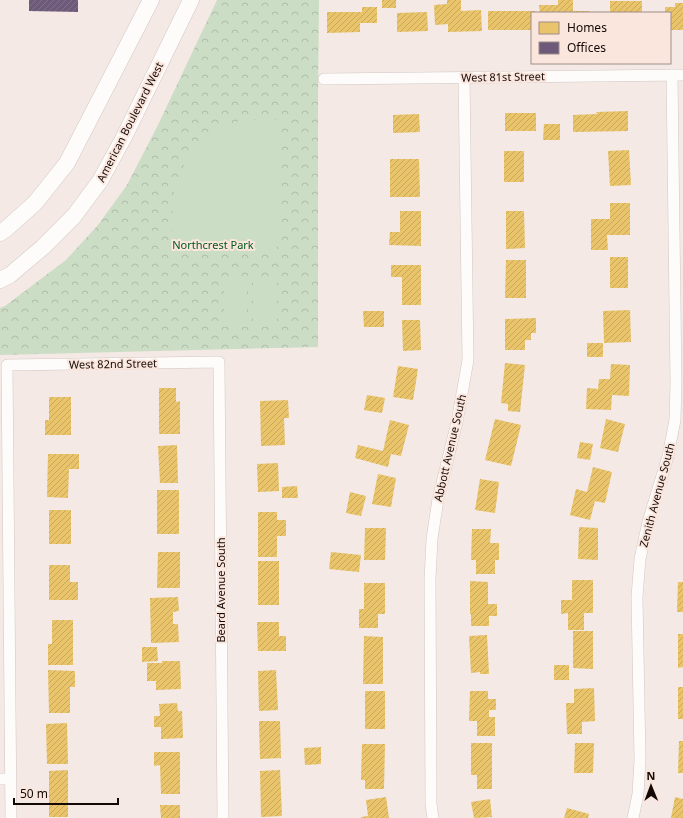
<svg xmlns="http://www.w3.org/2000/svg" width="683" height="818" font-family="'Noto Sans',sans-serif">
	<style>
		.park { fill: url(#park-crowns) }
		.pitch { fill: #ccddc6 }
		.homes { fill: url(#homes-hatch) }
		.offices { fill: url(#offices-hatch) }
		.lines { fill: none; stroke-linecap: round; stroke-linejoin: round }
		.minor-casing { stroke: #d1c7c3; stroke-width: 12 }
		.secondary-casing { stroke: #d1c7c3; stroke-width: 17 }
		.minor { stroke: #fdfcfb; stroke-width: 11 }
		.secondary { stroke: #fdfcfb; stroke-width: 16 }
		.labels { text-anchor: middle; stroke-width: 4; stroke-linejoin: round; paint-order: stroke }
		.street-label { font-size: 11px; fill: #120906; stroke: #fbe6dd }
		.park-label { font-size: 11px; fill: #01581d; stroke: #fbe6dd }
	</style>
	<defs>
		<pattern id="park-crowns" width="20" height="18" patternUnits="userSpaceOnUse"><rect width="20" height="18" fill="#ccddc6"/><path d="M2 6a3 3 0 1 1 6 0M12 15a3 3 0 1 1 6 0" fill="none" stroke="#aebca9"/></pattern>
		<pattern id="homes-hatch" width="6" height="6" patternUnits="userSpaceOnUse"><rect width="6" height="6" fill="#e9c46a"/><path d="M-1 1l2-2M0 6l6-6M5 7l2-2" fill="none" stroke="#c7a75a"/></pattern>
		<pattern id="offices-hatch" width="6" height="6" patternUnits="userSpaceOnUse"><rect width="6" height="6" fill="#6d597a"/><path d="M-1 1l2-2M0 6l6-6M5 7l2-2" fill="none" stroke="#807088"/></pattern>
	</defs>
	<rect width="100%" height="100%" fill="#f4e9e4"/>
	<!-- park -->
	<polygon class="park" points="217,0 319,0 318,100 318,347 0,355 0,308 5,306 66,260 98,225 127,185 158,125"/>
	<!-- pitch -->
	<g class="pitch">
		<polygon points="241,120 281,120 281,243 273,250 173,252 172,222 174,191 185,162 205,136"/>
		<rect x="224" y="277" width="23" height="50"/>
		<rect x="253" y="277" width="24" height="50"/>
	</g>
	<!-- homes -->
	<g class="homes">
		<rect x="382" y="0" width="14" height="8"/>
		<polygon points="447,0 461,0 461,11 481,10 482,31 448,32 448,24 435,25 434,5 447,4"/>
		<polygon points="558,0 573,0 573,11 589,11 589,13 540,13 539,5 558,5"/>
		<rect x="610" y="1" width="32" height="12"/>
		<polygon points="675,3 683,3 683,30 670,30 670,13 665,13 665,7 675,7"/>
		<polygon points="362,7 377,7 377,23 360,23 360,32 327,33 327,12 362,12"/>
		<polygon points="488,11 535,11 535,13 532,13 532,30 488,30"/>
		<polygon points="427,12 428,31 397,32 397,13"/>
		<polygon points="628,111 628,131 573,132 573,115 597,114 596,112"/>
		<rect x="505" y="113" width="31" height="18"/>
		<polygon points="419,114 420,132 393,133 393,115"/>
		<polygon points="544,124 560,124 560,140 543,140"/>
		<polygon points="629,150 631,185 610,186 608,151"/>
		<rect x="504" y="151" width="20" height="31"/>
		<polygon points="390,159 419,159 420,197 390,197"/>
		<polygon points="610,203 630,203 630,235 607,235 608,250 591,250 591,219 610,219"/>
		<polygon points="400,211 421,211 421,246 389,245 390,232 400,232"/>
		<polygon points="506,211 524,211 525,248 506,249"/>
		<rect x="610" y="257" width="18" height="31"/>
		<polygon points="506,260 526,260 526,298 505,298"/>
		<polygon points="391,265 421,265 421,305 402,305 402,277 391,277"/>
		<polygon points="630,310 631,342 604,343 603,311"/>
		<polygon points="363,311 384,311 384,327 364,327"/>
		<polygon points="536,318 536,333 531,333 531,340 525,340 525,350 505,350 505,319"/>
		<polygon points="402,320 420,320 421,350 403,351"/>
		<rect x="587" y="343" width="16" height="14"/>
		<polygon points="505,363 525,365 520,412 508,411 508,404 501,403"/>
		<polygon points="611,364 630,365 629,396 612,395 611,410 586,409 587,388 598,389 599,379 610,379"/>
		<polygon points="398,366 418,369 413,400 393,397"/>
		<polygon points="159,388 176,388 176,402 180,401 180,434 159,434"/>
		<polygon points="367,395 385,398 382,413 364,410"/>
		<polygon points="49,397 71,397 71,435 45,435 45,420 49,420"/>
		<polygon points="288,400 289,418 284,418 285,445 261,446 260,401"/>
		<polygon points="495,419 521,425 511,466 485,460"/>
		<polygon points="606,419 625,424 618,452 600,448"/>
		<polygon points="390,420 409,425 401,456 391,454 388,467 355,458 358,445 383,451"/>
		<polygon points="580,442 593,444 590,460 577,458"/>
		<polygon points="177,445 178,483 160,483 158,446"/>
		<polygon points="48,454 79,454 79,469 69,469 68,498 47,497"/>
		<polygon points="278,463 279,491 258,492 257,464"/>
		<polygon points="593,467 612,472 605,503 595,501 590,520 570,515 576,489 587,492"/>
		<polygon points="378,474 396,478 391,507 372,504"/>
		<polygon points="480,479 499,482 495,513 475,510"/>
		<polygon points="297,486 298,498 282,498 282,487"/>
		<rect x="157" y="490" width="22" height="44"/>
		<polygon points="350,492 366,496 361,516 346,513"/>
		<rect x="49" y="510" width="22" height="34"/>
		<polygon points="258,512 277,512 277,520 286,520 286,536 277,536 277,557 258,557"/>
		<polygon points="579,527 598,528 598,560 578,559"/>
		<polygon points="365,528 386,528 385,560 364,560"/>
		<polygon points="472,529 491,529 490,543 499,543 499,560 495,560 495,574 476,574 476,560 471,560"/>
		<polygon points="158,552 180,552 180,588 157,588"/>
		<polygon points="331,552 361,555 359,572 329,569"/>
		<rect x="258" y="561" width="21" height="44"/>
		<polygon points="49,565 70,565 70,582 78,582 78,600 49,600"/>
		<polygon points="572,580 593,580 593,613 584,613 584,630 568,630 568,613 561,614 561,600 572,600"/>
		<polygon points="470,581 488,582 488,604 497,604 497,616 489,616 489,626 471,626 471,614 470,614"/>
		<polygon points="678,582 683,582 683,612 677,612"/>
		<polygon points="364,583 385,583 385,614 378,614 378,628 359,628 359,609 364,609"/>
		<polygon points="178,597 179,611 173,612 173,624 178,624 179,642 151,643 150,598"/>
		<polygon points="52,620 73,620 73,665 48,665 48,644 52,644"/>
		<polygon points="257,622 279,622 279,636 286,636 286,651 258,651"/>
		<polygon points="573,631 593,631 593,669 573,668"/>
		<polygon points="678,634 683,634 683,667 678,668"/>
		<polygon points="487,635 489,674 480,674 480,672 471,673 469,636"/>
		<polygon points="364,636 383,637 383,684 363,684"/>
		<polygon points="142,647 157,647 158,661 142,662"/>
		<polygon points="162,661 180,661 181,689 156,690 156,681 147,681 147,663 162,663"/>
		<rect x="554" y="665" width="15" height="15"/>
		<polygon points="48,670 75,671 75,687 70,687 70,713 49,713"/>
		<polygon points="276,670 278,710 259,711 258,671"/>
		<rect x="678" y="687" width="5" height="32"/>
		<polygon points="594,688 595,721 582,722 582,734 567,734 566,703 574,703 574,689"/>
		<rect x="365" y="691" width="20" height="38"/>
		<polygon points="470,691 488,691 488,699 496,699 496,710 489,710 489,717 495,717 495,736 477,736 477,721 469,721"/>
		<polygon points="177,703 178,711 182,711 183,738 161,739 161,727 154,727 154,716 160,716 159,704"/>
		<polygon points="259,721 280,721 281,758 260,759"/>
		<polygon points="67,723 68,764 47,764 46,724"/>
		<polygon points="679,741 683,741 683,773 678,773"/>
		<polygon points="471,743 492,743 492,789 477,789 477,775 471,775"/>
		<polygon points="575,743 594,743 593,773 574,773"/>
		<polygon points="362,744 385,744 384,789 365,789 365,780 361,780"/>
		<polygon points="321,747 321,764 305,765 304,748"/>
		<polygon points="154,752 180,752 180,794 161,794 160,765 154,766"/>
		<polygon points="68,770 68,817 49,817 49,771"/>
		<polygon points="280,770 282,816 261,817 260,771"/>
		<polygon points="386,797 389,818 361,818 361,817 368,816 366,800"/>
		<polygon points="675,797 683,799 683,818 671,818"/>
		<polygon points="490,799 492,817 474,818 471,802"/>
		<polygon points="160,805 180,805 180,818 161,818"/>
		<polygon points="567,808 589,814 588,818 564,818"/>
	</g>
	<!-- offices -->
	<polygon class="offices" points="29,0 78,0 78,12 29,11"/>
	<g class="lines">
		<defs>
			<g id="minor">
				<polyline points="324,79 683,75"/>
				<polyline points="0,779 10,779"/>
				<polyline points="11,818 7,365 219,362 223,818"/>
				<polyline points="433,818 431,804 430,579 432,539 438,499 457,422 468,360 464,77"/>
				<polyline points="633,818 638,794 640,760 637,597 640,559 648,522 668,456 675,420 676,383 672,75"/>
			</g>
			<g id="secondary">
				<polyline points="0,233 6,229 35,203 67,163 151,0"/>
				<polyline points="0,280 10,275 43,247 74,216 100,181 124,137 191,0"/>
			</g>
		</defs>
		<!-- minor casing -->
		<use href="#minor" class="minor-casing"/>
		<!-- secondary casing -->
		<use href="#secondary" class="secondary-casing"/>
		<!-- minor -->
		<use href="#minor" class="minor"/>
		<!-- secondary -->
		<use href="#secondary" class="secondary"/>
	</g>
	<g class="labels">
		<!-- street labels -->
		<g class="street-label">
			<text transform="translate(503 77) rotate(-1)" y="4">West 81st Street</text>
			<text transform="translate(130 122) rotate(-63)" y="4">American Boulevard West</text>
			<text transform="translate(113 364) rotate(-1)" y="4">West 82nd Street</text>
			<text transform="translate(450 448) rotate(-77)" y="4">Abbott Avenue South</text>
			<text transform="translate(657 495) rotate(-75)" y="4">Zenith Avenue South</text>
			<text transform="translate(221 590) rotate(-90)" y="4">Beard Avenue South</text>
		</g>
		<!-- park labels -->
		<g class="park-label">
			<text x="213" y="249">Northcrest Park</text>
		</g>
	</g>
	<!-- legend -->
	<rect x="531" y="12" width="140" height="52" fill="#fbe6dd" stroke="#9e8e87"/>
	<rect x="539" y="22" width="20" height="12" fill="#e9c46a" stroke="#9e8e87"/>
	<text x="567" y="32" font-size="12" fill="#120906">Homes</text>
	<rect x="539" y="42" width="20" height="12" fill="#6d597a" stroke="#9e8e87"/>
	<text x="567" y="52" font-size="12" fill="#120906">Offices</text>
	<!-- north arrow -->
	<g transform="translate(651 786) rotate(359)" stroke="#fbe6dd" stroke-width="3" paint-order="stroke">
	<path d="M0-3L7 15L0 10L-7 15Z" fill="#120906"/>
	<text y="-6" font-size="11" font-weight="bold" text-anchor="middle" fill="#120906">N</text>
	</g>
	<!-- scale -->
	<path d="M14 798v6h104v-6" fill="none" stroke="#120906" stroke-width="2"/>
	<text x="20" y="798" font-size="12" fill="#120906" stroke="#fbe6dd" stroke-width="3" paint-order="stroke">50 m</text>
</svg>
